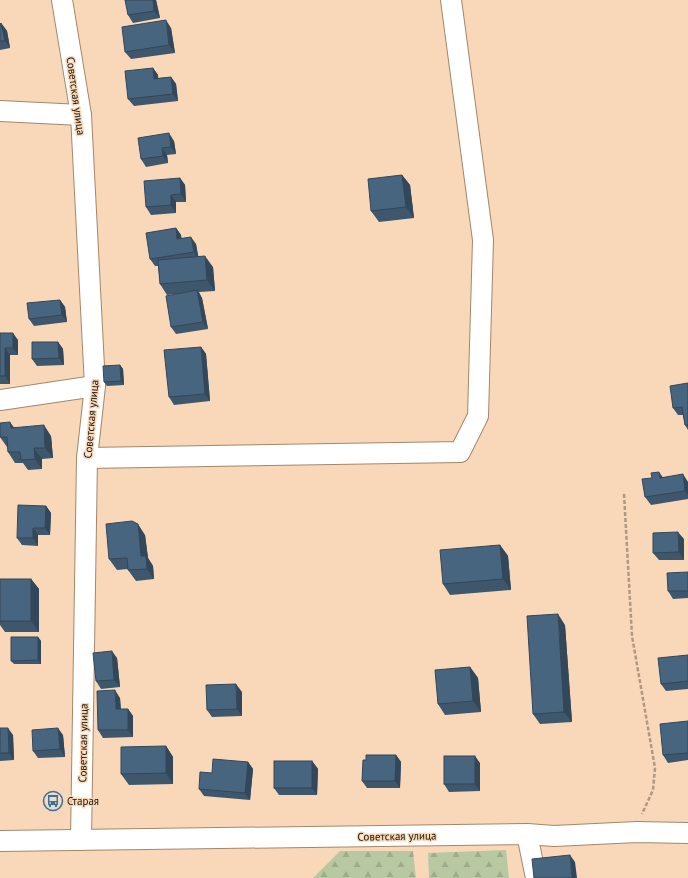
<svg xmlns="http://www.w3.org/2000/svg" width="688" height="878" font-family="'PT Sans',sans-serif">
	<style>
		.forest { fill: url(#forest-firs) }
		.lines { fill: none; stroke-linecap: round; stroke-linejoin: round }
		.minor-casing { stroke: #a3876a; stroke-width: 22 }
		.path { stroke: #b19880; stroke-width: 2.5; stroke-dasharray: 4 2; stroke-linecap: butt }
		.minor { stroke: #fff; stroke-width: 20 }
		.wall { fill: #3e576d }
		.shaded-wall { fill: #324759 }
		.building { fill: #48657f; stroke: #324759 }
		.labels { text-anchor: middle; stroke-width: 3; stroke-linejoin: round; paint-order: stroke }
		.street-label { font-size: 11px; fill: #1b1106; stroke: #f8d8b9 }
		.poi-label { font-size: 11px; fill: #1b1106; stroke: #f8d8b9; text-anchor: start }
	</style>
	<defs>
		<pattern id="forest-firs" width="22" height="20" patternUnits="userSpaceOnUse"><rect width="22" height="20" fill="#b8c9a2"/><path d="M5 1l3.5 6h-7zM16 11l3.5 6h-7z" fill="#9eac8a"/></pattern>
	</defs>
	<rect width="100%" height="100%" fill="#f8d8b9"/>
	<!-- forest -->
	<g class="forest">
		<polygon points="506,850 509,878 429,878 428,853"/>
		<polygon points="340,851 413,851 416,878 313,878"/>
	</g>
	<g class="lines">
		<defs>
			<g id="minor">
				<polyline points="62,0 81,115 95,386 87,458 81,840"/>
				<polyline points="0,111 81,115"/>
				<polyline points="0,400 95,386"/>
				<polyline points="87,458 460,452 478,416 483,240 451,0"/>
				<polyline points="527,834 536,878"/>
				<polyline points="0,841 527,834 554,836 637,832 688,833"/>
			</g>
		</defs>
		<!-- minor casing -->
		<use href="#minor" class="minor-casing"/>
		<!-- path -->
		<polyline class="path" points="624,494 632,636 655,768 653,790 642,814"/>
		<!-- minor -->
		<use href="#minor" class="minor"/>
	</g>
	<!-- wall -->
	<g class="wall">
		<polygon points="156,0 160,18 133,23 128,15"/>
		<polygon points="1,23 7,31 10,48 0,50 0,24"/>
		<polygon points="171,28 175,53 131,59 125,52"/>
		<polygon points="153,68 158,75 158,78 171,77 176,84 178,101 134,106 128,99"/>
		<polygon points="174,141 176,154 167,155 168,163 146,167 141,159"/>
		<polygon points="402,175 410,185 414,218 379,222 371,211"/>
		<polygon points="180,178 185,185 186,202 176,202 176,213 151,215 146,207"/>
		<polygon points="176,228 181,235 181,238 196,244 198,257 213,267 215,291 199,292 202,298 208,329 176,334 171,327 177,294 167,295 160,284 158,266 155,266 150,259"/>
		<polygon points="60,300 65,307 67,322 34,326 29,319"/>
		<polygon points="0,333 18,340 18,355 10,355 10,384 0,384"/>
		<polygon points="58,342 63,349 64,365 37,366 32,359"/>
		<polygon points="201,347 206,354 210,401 174,405 169,397"/>
		<polygon points="120,365 123,369 124,385 107,386 104,382"/>
		<polygon points="688,383 688,430 685,425 683,415 678,415 673,408"/>
		<polygon points="14,427 51,436 53,458 42,459 42,469 28,470 23,463 15,463 8,452 7,447 0,437"/>
		<polygon points="663,477 688,482 688,499 651,505 645,497"/>
		<polygon points="46,506 51,513 50,535 38,535 38,546 22,545 17,538"/>
		<polygon points="145,535 148,558 153,566 154,579 136,581 128,570 128,569 117,570 109,559"/>
		<polygon points="684,539 684,560 659,560 653,553"/>
		<polygon points="500,545 508,556 511,590 450,595 443,584"/>
		<polygon points="688,572 688,598 673,599 668,591"/>
		<polygon points="0,579 31,579 39,589 39,632 5,632 0,625"/>
		<polygon points="565,625 572,722 540,724 533,714"/>
		<polygon points="38,637 41,641 41,664 14,664 11,661"/>
		<polygon points="688,655 688,689 666,691 661,684"/>
		<polygon points="117,658 120,687 101,689 96,681"/>
		<polygon points="470,667 478,678 481,712 445,715 438,704"/>
		<polygon points="242,692 242,716 212,717 207,710"/>
		<polygon points="120,698 121,709 128,709 133,716 133,737 103,738 98,730"/>
		<polygon points="688,721 688,760 668,763 663,755"/>
		<polygon points="0,728 13,735 14,760 0,761"/>
		<polygon points="63,735 65,757 38,758 33,751"/>
		<polygon points="166,746 173,757 173,784 129,785 121,774"/>
		<polygon points="396,755 401,762 400,788 367,788 362,781 366,760"/>
		<polygon points="312,761 318,769 317,795 279,795 274,788"/>
		<polygon points="248,762 253,769 250,800 204,796 199,789 212,773"/>
		<polygon points="480,763 480,791 449,792 444,784"/>
	</g>
	<!-- shaded-wall -->
	<g class="shaded-wall">
		<polygon points="153,0 156,0 160,18 154,11"/>
		<polygon points="166,20 171,28 175,53 169,45"/>
		<polygon points="1,23 7,31 10,48 5,41"/>
		<polygon points="153,68 158,75 159,86 154,79"/>
		<polygon points="171,77 176,84 178,101 173,94"/>
		<polygon points="169,133 174,141 176,154 171,147"/>
		<polygon points="162,148 167,155 168,163 163,156"/>
		<polygon points="402,175 410,185 414,218 406,207"/>
		<polygon points="180,178 185,185 186,202 181,194"/>
		<polygon points="171,195 176,202 176,213 171,205"/>
		<polygon points="176,228 181,235 183,246 177,239"/>
		<polygon points="191,237 196,244 199,260 194,252"/>
		<polygon points="205,256 213,267 215,291 207,280"/>
		<polygon points="197,290 202,298 208,329 203,322"/>
		<polygon points="60,300 65,307 67,322 62,315"/>
		<polygon points="13,333 18,340 18,355 13,348"/>
		<polygon points="58,342 63,349 64,365 59,358"/>
		<polygon points="201,347 206,354 210,401 205,394"/>
		<polygon points="5,348 10,355 10,384 5,376"/>
		<polygon points="120,365 123,369 124,385 121,381"/>
		<polygon points="10,422 18,433 11,428"/>
		<polygon points="44,425 51,436 53,458 45,448"/>
		<polygon points="34,448 42,459 42,469 35,459"/>
		<polygon points="659,472 664,479 660,478"/>
		<polygon points="683,474 688,482 688,495 685,491"/>
		<polygon points="46,506 51,513 50,535 45,528"/>
		<polygon points="138,524 145,535 148,558 153,566 154,579 147,569 141,556"/>
		<polygon points="33,528 38,535 38,546 33,538"/>
		<polygon points="678,532 684,539 684,560 679,552"/>
		<polygon points="500,545 508,556 511,590 503,579"/>
		<polygon points="31,579 39,589 39,632 31,621"/>
		<polygon points="558,614 565,625 572,722 564,712"/>
		<polygon points="38,637 41,641 41,664 38,660"/>
		<polygon points="112,651 117,658 120,687 114,680"/>
		<polygon points="470,667 478,678 481,712 473,701"/>
		<polygon points="236,684 242,692 242,716 237,709"/>
		<polygon points="115,690 120,698 121,716 116,709"/>
		<polygon points="128,709 133,716 133,737 128,730"/>
		<polygon points="8,728 13,735 14,760 9,753"/>
		<polygon points="58,728 63,735 65,757 60,749"/>
		<polygon points="166,746 173,757 173,784 166,773"/>
		<polygon points="396,755 401,762 400,788 395,781"/>
		<polygon points="475,756 480,763 480,791 475,784"/>
		<polygon points="312,761 318,769 317,795 312,788"/>
		<polygon points="248,762 253,769 250,800 245,793"/>
		<polygon points="570,855 575,862 577,878 572,878"/>
	</g>
	<!-- building -->
	<g class="building">
		<polygon points="125,0 153,0 154,11 128,15"/>
		<polygon points="166,20 169,45 125,52 122,27"/>
		<polygon points="1,23 5,41 0,41 0,24"/>
		<polygon points="153,68 154,79 171,77 173,94 128,99 125,71"/>
		<polygon points="169,133 171,147 162,148 163,156 141,159 138,138"/>
		<polygon points="402,175 406,207 371,211 368,179"/>
		<polygon points="180,178 181,194 171,195 171,205 146,207 144,181"/>
		<polygon points="176,228 177,239 191,237 194,252 150,259 146,233"/>
		<polygon points="205,256 207,280 160,284 158,260"/>
		<polygon points="197,290 203,322 171,327 166,296"/>
		<polygon points="60,300 62,315 29,319 27,303"/>
		<polygon points="0,333 13,333 13,348 5,348 5,376 0,376"/>
		<polygon points="32,342 58,342 59,358 32,359"/>
		<polygon points="201,347 205,394 169,397 164,350"/>
		<polygon points="120,365 121,381 104,382 103,366"/>
		<polygon points="688,383 688,425 685,425 682,407 673,408 670,386"/>
		<polygon points="10,422 11,428 44,425 45,448 34,448 35,459 21,460 20,452 8,452 7,437 0,437 0,423"/>
		<polygon points="659,472 660,478 683,474 685,491 645,497 642,479 652,478 651,473"/>
		<polygon points="18,505 46,506 45,528 33,528 33,538 17,538"/>
		<polygon points="132,521 138,524 141,556 146,556 147,569 128,570 127,558 109,559 106,524"/>
		<polygon points="678,532 679,552 653,553 653,533"/>
		<polygon points="500,545 503,579 443,584 440,550"/>
		<polygon points="688,572 688,591 668,591 667,573"/>
		<rect x="0" y="579" width="31" height="42"/>
		<polygon points="558,614 564,712 533,714 527,616"/>
		<polygon points="11,637 38,637 38,660 11,661"/>
		<polygon points="112,651 114,680 96,681 93,653"/>
		<polygon points="688,655 688,681 661,684 658,658"/>
		<polygon points="470,667 473,701 438,704 435,670"/>
		<polygon points="236,684 237,709 207,710 206,685"/>
		<polygon points="115,690 116,709 128,709 128,730 98,730 97,691"/>
		<polygon points="688,721 688,753 663,755 660,724"/>
		<polygon points="0,728 8,728 9,753 0,753"/>
		<polygon points="58,728 60,749 33,751 32,730"/>
		<polygon points="166,746 166,773 121,774 121,747"/>
		<polygon points="366,755 396,755 395,781 362,781 363,760 366,760"/>
		<rect x="444" y="756" width="31" height="28"/>
		<polygon points="213,759 248,762 245,793 199,789 200,772 212,773"/>
		<rect x="274" y="761" width="38" height="27"/>
		<polygon points="570,855 572,878 534,878 532,859"/>
	</g>
	<!-- icons -->
	<defs>
		<symbol id="bus-ring" viewBox="-11 -11 22 22"><circle r="9.5" fill="#f8d8b9" stroke="#3272a9" stroke-width="1.5"/><path d="M-5-6H5V4H4V6H2V4H-2V6H-4V4H-5ZM-3.5-4V0h7V-4ZM-3.5 1.2v1.5H-2V1.2ZM2 1.2v1.5H3.5V1.2Z" fill="#3272a9"/></symbol>
	</defs>
	<g fill-rule="evenodd">
		<use href="#bus-ring" x="42" y="790" width="22" height="22"/>
	</g>
	<g class="labels">
		<!-- street labels -->
		<g class="street-label">
			<text transform="translate(76 96) rotate(82)" y="4">Советская улица</text>
			<text transform="translate(91 419) rotate(-85)" y="4">Советская улица</text>
			<text transform="translate(83 743) rotate(-89)" y="4">Советская улица</text>
			<text transform="translate(397 836) rotate(-1)" y="4">Советская улица</text>
		</g>
		<!-- poi labels -->
		<g class="poi-label">
			<text x="67" y="805">Старая</text>
		</g>
	</g>
</svg>
